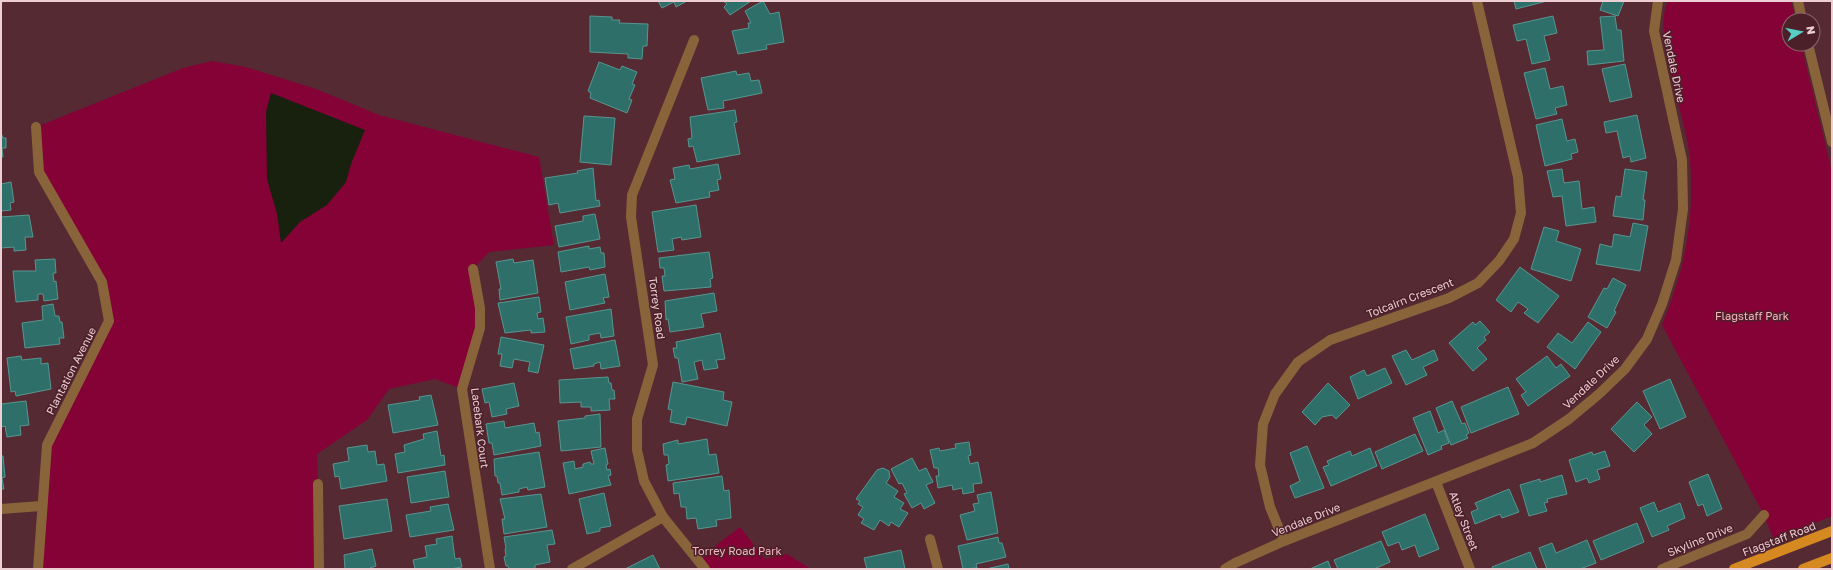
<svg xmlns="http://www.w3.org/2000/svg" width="1833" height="570" font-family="'Golos Text',sans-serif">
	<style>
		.green { fill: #850237 }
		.water { fill: #18200e }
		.building { fill: #2e6f69; stroke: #579690 }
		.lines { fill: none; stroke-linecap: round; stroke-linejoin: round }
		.minor { stroke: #89643a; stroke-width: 10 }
		.major { stroke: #d68921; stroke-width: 10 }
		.labels { text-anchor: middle; stroke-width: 3; stroke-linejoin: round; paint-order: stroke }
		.street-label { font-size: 11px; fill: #ecced3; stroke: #4b2029 }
		.park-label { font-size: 11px; fill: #f9b6c1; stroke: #4b2029 }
	</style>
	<rect width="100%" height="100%" fill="#562a33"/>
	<!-- green -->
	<g class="green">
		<path d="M1668,1H1791L1796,20H1789V44H1801L1832,172V516L1774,540L1764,515L1662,325C1685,268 1695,220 1690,159C1687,118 1651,36 1668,1Z"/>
		<polygon points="212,61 246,67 316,89 379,115 539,157 554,245 489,252 473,269 480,308 462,389 435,379 389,389 367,420 317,454 321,569 38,569 47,445 109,321 102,282 39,172 36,127 183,68"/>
		<polygon points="740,527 765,559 787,554 811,569 708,569 701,561 719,543"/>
	</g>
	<!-- water -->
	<polygon class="water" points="271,93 365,130 351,164 346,182 327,205 300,222 281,243 277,214 267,179 266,112"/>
	<!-- building -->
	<g class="building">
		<polygon points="658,1 687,1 676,7 674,2 662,8"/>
		<polygon points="723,1 751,1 730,15 724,7 727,4"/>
		<polygon points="763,1 770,14 779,12 784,42 766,45 767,49 738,54 732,31 749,28 748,23 751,23 745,11"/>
		<polygon points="1514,1 1547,1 1516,9"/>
		<polygon points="1603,1 1624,1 1618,16 1600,10"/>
		<polygon points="590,16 612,17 612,20 620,20 619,23 648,24 647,46 643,46 642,59 628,58 628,54 590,52"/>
		<polygon points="1553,16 1557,33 1544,36 1550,60 1532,64 1526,39 1517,41 1513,25"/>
		<polygon points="1615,16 1617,30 1621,30 1624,61 1588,65 1587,51 1604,50 1600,17"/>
		<polygon points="599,62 620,70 622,66 637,72 632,84 635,85 629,99 632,100 627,113 590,98 591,93 588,91"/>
		<polygon points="1625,64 1632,97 1610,102 1602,69"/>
		<polygon points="1545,68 1550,89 1563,86 1567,105 1555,108 1557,114 1536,119 1524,73"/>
		<polygon points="736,71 737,75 749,73 751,81 759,80 762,93 723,101 724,108 708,110 701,78"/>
		<polygon points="735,110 737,122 734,123 740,154 697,162 693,146 689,147 688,139 692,138 690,117"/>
		<polygon points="1637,115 1646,158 1631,162 1630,156 1623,158 1617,131 1606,133 1604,122"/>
		<polygon points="584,116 615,118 611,165 580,162"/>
		<polygon points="1562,119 1567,141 1575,139 1578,152 1571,154 1572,159 1545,166 1536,125"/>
		<polygon points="1,133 3,138 6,138 6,148 2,148 3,157 1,157"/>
		<polygon points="718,164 721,179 717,180 719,190 709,192 710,197 676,203 670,180 675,179 673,168 689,165 690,169"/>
		<polygon points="593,168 596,201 599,200 600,206 560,213 558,203 549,205 545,178 578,173 577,171"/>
		<polygon points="1562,169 1564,183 1579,181 1582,209 1594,207 1596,222 1566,226 1562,196 1553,197 1547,171"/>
		<polygon points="1625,169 1647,172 1643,200 1645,200 1643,220 1613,216 1616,196 1621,197"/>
		<polygon points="11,182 14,202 10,203 11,210 1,211 1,184"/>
		<polygon points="696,205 701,237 682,240 681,237 672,239 674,250 658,252 652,212"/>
		<polygon points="595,214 600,239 559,247 555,226 583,221 583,216"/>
		<polygon points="29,215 33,237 25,237 26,250 14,251 14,247 1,248 1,217"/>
		<polygon points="1633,223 1648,226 1640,271 1596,264 1600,244 1612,247 1614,234 1630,237"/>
		<polygon points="1544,227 1559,231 1556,241 1581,249 1571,281 1531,269"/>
		<polygon points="589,246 589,249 600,247 601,253 604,253 605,267 590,270 589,267 561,272 558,252"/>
		<polygon points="709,252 713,278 710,279 711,287 664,291 662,276 665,276 664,268 660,268 659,258"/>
		<polygon points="55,259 56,273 53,273 54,282 56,281 58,299 44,301 43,294 38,294 38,300 16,302 13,271 36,271 35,260"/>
		<polygon points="513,259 514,263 533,260 538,293 500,300 499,289 501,289 496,262"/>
		<polygon points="1520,267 1559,296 1538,323 1524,313 1528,309 1518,302 1511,312 1496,300"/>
		<polygon points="605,274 609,297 603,298 605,303 570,310 565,282"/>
		<polygon points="1613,278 1626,285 1614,311 1616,312 1607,328 1588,317 1604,288 1607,289"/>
		<polygon points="714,293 717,311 701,314 704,327 670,332 668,319 666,320 665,301"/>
		<polygon points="539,297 541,312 537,313 538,319 543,318 545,332 531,333 531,330 505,333 498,303"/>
		<polygon points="53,304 55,316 59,316 60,322 62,322 64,338 59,338 60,344 25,348 22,323 43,320 42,306"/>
		<polygon points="611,309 614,336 601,338 600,333 589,335 589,340 571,344 566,317"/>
		<polygon points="1480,321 1490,332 1484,337 1486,340 1477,348 1487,359 1473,371 1449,343 1473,322 1475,325"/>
		<polygon points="1588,322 1601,332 1575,369 1547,347 1558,333 1572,343"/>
		<polygon points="720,333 725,359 716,360 718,368 704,370 702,360 694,362 698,379 682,382 678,358 675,358 673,348 677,348 676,342"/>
		<polygon points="501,337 544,345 538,373 528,371 530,362 514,359 512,368 500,366 502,354 498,354"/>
		<polygon points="615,340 620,366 601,369 600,362 594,364 594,366 574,369 570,349"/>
		<polygon points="1406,350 1412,360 1434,350 1438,360 1423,367 1427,375 1406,385 1392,356"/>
		<polygon points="21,356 22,360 41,358 41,364 48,363 51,389 16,396 15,391 11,392 7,358"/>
		<polygon points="1547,356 1556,368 1561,364 1570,376 1528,406 1521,395 1526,392 1516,379"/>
		<polygon points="1385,368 1392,383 1358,399 1350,377 1364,370 1367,376"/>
		<polygon points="608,377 609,383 611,383 612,390 614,390 615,399 609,399 610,410 591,411 591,407 581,407 581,402 560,403 559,380"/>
		<polygon points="1670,379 1686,417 1660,429 1643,391"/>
		<polygon points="673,382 724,392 723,400 732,402 727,426 687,417 685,425 670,422 672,410 668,409"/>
		<polygon points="514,383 519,406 506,409 507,414 492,417 489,402 485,403 482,389"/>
		<polygon points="1328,383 1350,405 1336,419 1332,415 1322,417 1315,425 1302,412"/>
		<polygon points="1508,387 1519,414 1471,433 1461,407"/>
		<polygon points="431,395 438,425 393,433 388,405 420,400 419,397"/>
		<polygon points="26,401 29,425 20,426 21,435 7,437 5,426 1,427 1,404"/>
		<polygon points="1452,401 1462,424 1465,423 1469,433 1466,435 1468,438 1451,445 1436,408"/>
		<polygon points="1637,402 1652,417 1644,425 1652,434 1634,452 1611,429"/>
		<polygon points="1430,411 1438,433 1444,430 1449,443 1441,446 1442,449 1428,455 1413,418"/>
		<polygon points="600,414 601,447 561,451 558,421 585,418 585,416"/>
		<polygon points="504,421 505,428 534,423 536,433 539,432 541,446 494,455 492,443 489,443 486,424"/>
		<polygon points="437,431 441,456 444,455 445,465 398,473 395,454 405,452 404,445 424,439 423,434"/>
		<polygon points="1415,434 1423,451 1382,469 1375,452"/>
		<polygon points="707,439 709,455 716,454 719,473 668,481 666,465 669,464 668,455 664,455 663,444 678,440 678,444"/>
		<polygon points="969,442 971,455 968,456 970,464 978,462 982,483 973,484 974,492 963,494 962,488 953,490 952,485 938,488 936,476 939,476 938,468 934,468 930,450 939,448 940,451 956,448 955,444"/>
		<polygon points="367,445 368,452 375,451 377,465 384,464 387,481 341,489 339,476 335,477 333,464 349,461 347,448"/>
		<polygon points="1307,446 1324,488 1295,498 1290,486 1300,481 1290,453"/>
		<polygon points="605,448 608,464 606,465 607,470 610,469 611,475 608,476 611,485 569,494 563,463 574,461 575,469 583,467 583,464 590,462 591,464 594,464 591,451"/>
		<polygon points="1370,448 1377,466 1331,486 1323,467 1329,465 1327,461 1350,451 1352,456"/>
		<polygon points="1605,451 1610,466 1597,470 1600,479 1589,483 1587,478 1576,482 1569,460 1592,452 1593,455"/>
		<polygon points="539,452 545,487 528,490 527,487 519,489 519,492 502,495 500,483 498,483 497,476 495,476 494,459"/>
		<polygon points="1,456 3,456 5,477 2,478 4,489 1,489"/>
		<polygon points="912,458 919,471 926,468 933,482 926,485 935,503 924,509 921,503 912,508 904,494 907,493 902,483 899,484 891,469"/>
		<polygon points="883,468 889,471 890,477 886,483 898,491 894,497 904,503 900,509 908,513 899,527 891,522 889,526 880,520 874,530 861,523 864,519 858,515 863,507 858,504 860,501 856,499 877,470"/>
		<polygon points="445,471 449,497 411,503 407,477"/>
		<polygon points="1708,474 1722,509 1707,516 1703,504 1698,506 1689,482"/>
		<polygon points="1562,475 1567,494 1547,499 1548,502 1544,503 1547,511 1529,516 1520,485 1540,479 1540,482"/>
		<polygon points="722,476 724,491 729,490 731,518 716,520 717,526 698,529 696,518 687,519 686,507 681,507 679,493 674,494 673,483"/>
		<polygon points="1509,489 1519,512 1502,518 1500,514 1475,524 1471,512 1478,509 1475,503"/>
		<polygon points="991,492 998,533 967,540 960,515 975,511 973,504 979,503 977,495"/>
		<polygon points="604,493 611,526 600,528 600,531 587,534 579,499"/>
		<polygon points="541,494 547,527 504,534 502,519 505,519 500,499"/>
		<polygon points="387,499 392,531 344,539 339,506"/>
		<polygon points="1654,502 1658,512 1680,503 1685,518 1667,526 1669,530 1652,537 1640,508"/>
		<polygon points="448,504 454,530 410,537 406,515 431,511 430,507"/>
		<polygon points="1425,514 1439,549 1419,557 1415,545 1402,550 1399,542 1388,546 1382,532"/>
		<polygon points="1637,523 1644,542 1601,560 1593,541"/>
		<polygon points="552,530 555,544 547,545 550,562 535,565 535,568 532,569 509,569 508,566 506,566 504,557 506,556 505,549 506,548 504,537"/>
		<polygon points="452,536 455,559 460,558 462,567 450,569 415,569 413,560 427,557 425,546 437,544 436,539"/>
		<polygon points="998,537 999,543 1002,543 1006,557 976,564 977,568 963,569 958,546"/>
		<polygon points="1587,540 1596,563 1580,569 1547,569 1539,548 1552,543 1556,553"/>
		<polygon points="1381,541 1390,562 1374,569 1338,569 1334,560"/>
		<polygon points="372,549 376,566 370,568 370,569 345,569 344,555"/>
		<polygon points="901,550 905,569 867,569 864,558"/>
		<polygon points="1530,552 1537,569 1493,569 1492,567"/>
		<polygon points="653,555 660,569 625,569"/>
		<polygon points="1328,561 1331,569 1310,569"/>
		<polygon points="1008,564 1009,569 986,569"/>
	</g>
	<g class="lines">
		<!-- minor -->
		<g class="minor">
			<polyline points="1798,1 1802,20"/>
			<polyline points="694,40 632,195 631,217 653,365 637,419 637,450 644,481 663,517 705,569"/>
			<polyline points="1808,44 1832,142"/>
			<polyline points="36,127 39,172 102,282 109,321 47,445 38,569"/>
			<polyline points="473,269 480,308 480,328 462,389 490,569"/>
			<polyline points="1436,482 1470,569"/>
			<polyline points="318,484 319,569"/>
			<polyline points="1,509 41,506"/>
			<polyline points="930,539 938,569"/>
			<polyline points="1284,541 1270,507 1260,465 1263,424 1275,394 1298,362 1330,340 1449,298 1478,283 1499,261 1514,239 1521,213 1518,177 1477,1"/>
			<polyline points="572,569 663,517"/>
			<polyline points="1225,569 1235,563 1284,541 1533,443 1569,419 1599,394 1625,369 1647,339 1662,304 1676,260 1683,209 1682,160 1654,31 1658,1"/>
			<polyline points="1662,569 1747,534 1764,515"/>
		</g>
		<!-- major -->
		<g class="major">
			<polyline points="1734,569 1832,531"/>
			<polyline points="1803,569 1832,558"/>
		</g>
	</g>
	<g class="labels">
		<!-- street labels -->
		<g class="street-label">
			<text transform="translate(1674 67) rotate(78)" y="4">Vendale Drive</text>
			<text transform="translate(1410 298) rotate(-21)" y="4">Tolcairn Crescent</text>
			<text transform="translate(657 308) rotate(82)" y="4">Torrey Road</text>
			<text transform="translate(71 371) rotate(-63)" y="4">Plantation Avenue</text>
			<text transform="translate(1591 382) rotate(-43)" y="4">Vendale Drive</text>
			<text transform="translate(480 428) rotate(83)" y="4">Lacebark Court</text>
			<text transform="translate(1306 520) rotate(-22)" y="4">Vendale Drive</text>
			<text transform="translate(1464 521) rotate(69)" y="4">Atley Street</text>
			<text transform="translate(1779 539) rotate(-21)" y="4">Flagstaff Road</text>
			<text transform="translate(1700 540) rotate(-22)" y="4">Skyline Drive</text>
		</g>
		<!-- park labels -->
		<g class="park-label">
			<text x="1752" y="320">Flagstaff Park</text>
			<text x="737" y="555">Torrey Road Park</text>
		</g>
	</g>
	<!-- border -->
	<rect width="1833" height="570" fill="none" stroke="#ecced3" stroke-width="4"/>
	<!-- north arrow -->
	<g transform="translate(1801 32) rotate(80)"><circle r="19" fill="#4b2029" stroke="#8b666d"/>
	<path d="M0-3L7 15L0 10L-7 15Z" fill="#56cec4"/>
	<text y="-6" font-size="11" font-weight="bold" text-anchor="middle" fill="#ecced3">N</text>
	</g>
</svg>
